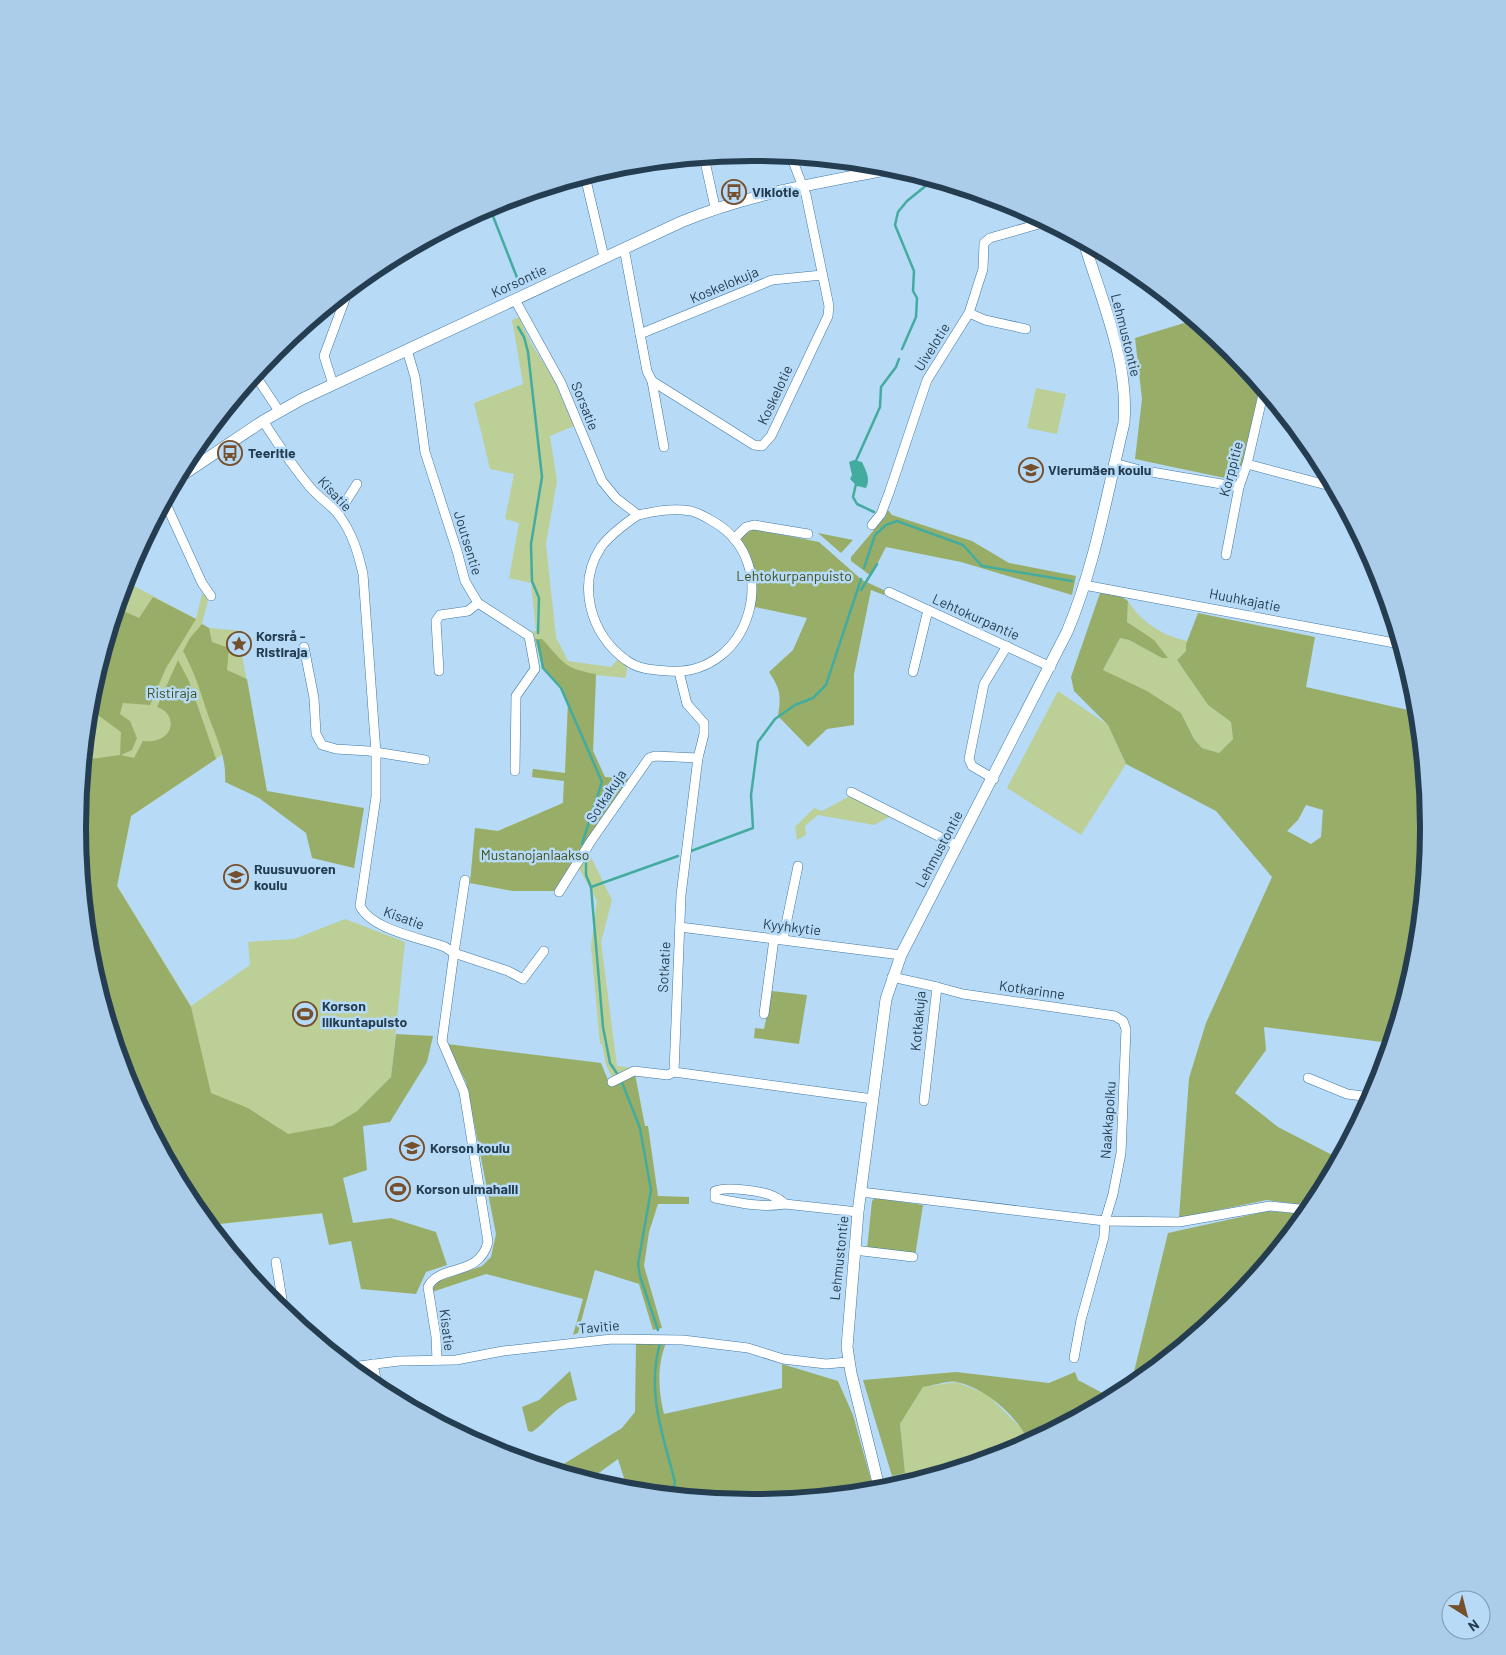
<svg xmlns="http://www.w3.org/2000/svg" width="1506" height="1655" font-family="Barlow,sans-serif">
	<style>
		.green { fill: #bccf97 }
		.forest { fill: #98ae68; fill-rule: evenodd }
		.water { fill: #44ac9e }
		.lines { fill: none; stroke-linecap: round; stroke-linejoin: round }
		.stream { stroke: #44ac9e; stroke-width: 2.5 }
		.minor-casing { stroke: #3f79a5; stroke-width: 10 }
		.secondary-casing { stroke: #3f79a5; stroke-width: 12 }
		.minor { stroke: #fff; stroke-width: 9 }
		.secondary { stroke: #fff; stroke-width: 11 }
		.labels { text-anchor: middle; stroke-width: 5; stroke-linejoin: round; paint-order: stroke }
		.poi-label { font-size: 14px; font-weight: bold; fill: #243d50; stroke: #b7daf7; text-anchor: start }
		.street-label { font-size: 14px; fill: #243d50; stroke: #b7daf7 }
		.park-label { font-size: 14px; fill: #3f4e1b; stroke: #b7daf7 }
		.rim { fill: none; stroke: #243d50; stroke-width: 6 }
	</style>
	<rect width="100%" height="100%" fill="#b7daf7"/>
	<!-- green -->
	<g class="green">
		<polygon points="519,317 531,343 554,379 574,426 550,436 557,481 546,544 556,637 568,661 611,667 618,659 627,666 626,678 596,675 593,751 605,777 630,779 554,891 513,891 470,883 475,828 498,831 563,803 564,781 532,777 533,769 565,773 568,703 561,687 543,667 542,669 533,631 536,631 531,583 509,578 519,523 505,519 514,474 490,469 474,403 523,384 512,320"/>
		<polygon points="1036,388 1066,394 1057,434 1027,428"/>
		<polygon points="125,581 196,619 202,594 209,596 202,624 209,628 243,631 240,644 256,732 131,816 117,886 191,1006 250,965 248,942 294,939 345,919 405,942 391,1077 357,1111 332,1126 349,1211 209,1225 129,1086 90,959 78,828 91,695"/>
		<path d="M1128,601C1141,622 1163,636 1187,641L1186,651L1177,660L1208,705L1231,722L1233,739L1219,753L1202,748L1194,739L1181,713L1103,670L1120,638L1129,640L1162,658L1127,622Z"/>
		<polygon points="1058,691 1108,725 1126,764 1081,835 1007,788"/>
		<polygon points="848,797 854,797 891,816 874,825 818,815 805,826 806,835 797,840 795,827 814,808 822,811"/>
		<polygon points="589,853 612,900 601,942 617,1066 633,1068 613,1079 606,1065 602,1044 600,1044 591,946 597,901 579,868"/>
		<polygon points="956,1382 987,1394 1022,1429 1029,1442 1011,1452 895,1487 892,1476 905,1473 900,1424 923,1387"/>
	</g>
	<!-- forest -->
	<g class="forest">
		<polygon points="1194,320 1231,350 1260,385 1243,464 1234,480 1135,459 1142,399 1135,338"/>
		<polygon points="888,510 892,515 972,541 1009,563 1076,576 1072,595 961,562 886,547 871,576 851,561 851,557 885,517"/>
		<path d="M753,529L819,542L862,580L886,591L884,595L871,590L854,674V725L827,729L808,747L778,716C781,696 781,690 769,672L793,650L807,618L755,607C757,578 751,564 738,539Z"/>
		<polygon points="818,533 853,540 841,553"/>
		<path d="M1100,593L1119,595L1128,601L1127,622L1154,640L1168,658H1162L1129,640L1120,638L1103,670L1147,691L1181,713L1194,739L1202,748L1219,753L1233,739L1231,722L1208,705L1177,660L1186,651V644L1198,613L1315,637L1306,687L1417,712L1428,828L1415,960L1390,1043L1264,1027L1266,1050L1235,1093L1278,1127L1338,1158L1312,1206L1267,1200L1179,1218L1189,1078L1206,1023L1272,877L1216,811L1126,764L1108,725L1074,691L1071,677ZM1306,805L1323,810L1321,837L1311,844L1287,831L1298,820Z"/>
		<path d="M153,597L196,619L166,668L150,705L123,703L120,714L130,721L137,738L132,750L121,755L134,758L143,741C176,744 178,713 157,707L178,660L189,681L216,759L131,816L117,886L191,1007L211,1093L248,1108L288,1134L332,1126L357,1111L391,1077L396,1034L433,1036L427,1062L390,1122L363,1126L367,1170L343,1178L353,1223L391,1218L436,1232L447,1265L426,1272L416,1294L361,1289L351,1241L329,1245L322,1213L209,1225L191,1203L129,1086L90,959L78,828L84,760L120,755L121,732L95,713L90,704L117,608L139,618Z"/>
		<path d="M202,624L209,628L212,642L229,648L227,670L247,679L267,791L364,808L354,868L312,858L306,833L259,798L225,782C227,757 215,735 207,712C200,690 194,671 183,651L190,638Z"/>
		<path d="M535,639H542C565,663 562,668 596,674L593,751L605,777L630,779L554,891H513L470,883L475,828L498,831L563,803L564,781L532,777L533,769L565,773L568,703L561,687L543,667Z"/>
		<polygon points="772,991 807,995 799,1044 754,1038 755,1028 764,1029"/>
		<polygon points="447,1044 601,1063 610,1085 635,1074 645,1126 648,1126 658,1196 689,1197 689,1204 658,1204 649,1232 644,1266 662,1328 653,1330 639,1284 595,1270 578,1333 573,1335 583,1299 486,1274 432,1292 434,1285 439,1281 482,1266 491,1257 496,1234 466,1082"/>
		<polygon points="875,1198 923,1205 915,1256 867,1249 872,1201"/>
		<polygon points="1268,1211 1305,1214 1230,1305 1130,1388 1168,1233"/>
		<path d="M636,1342L666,1343C657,1365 658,1391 664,1414L782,1388V1364L838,1381L853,1415L874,1491L753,1503L628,1491L618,1459L589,1480L554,1470L622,1428L635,1412Z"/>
		<path d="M570,1371L577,1400C557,1404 548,1421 532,1432L528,1431L522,1407L539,1400Z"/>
		<path d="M956,1372L1049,1383L1075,1372L1078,1380L1112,1398L1029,1442C1016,1415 987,1389 957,1382C948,1380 933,1386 923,1387L900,1424L905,1473L892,1476L863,1380Z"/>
	</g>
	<!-- water -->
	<path class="water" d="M854,460L862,462C866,471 871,479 866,488L857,486L850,479L852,475L849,462Z"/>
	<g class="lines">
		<!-- stream -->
		<g class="stream">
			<polyline points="489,206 518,280"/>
			<polyline points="518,327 524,337 528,352 542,477 531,544 532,581 539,598 538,633"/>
			<polyline points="902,349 916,317 917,298 913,291 914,271 895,225 898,212 907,201 933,180"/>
			<polyline points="855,463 880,407 881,387 896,367 899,359"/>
			<polyline points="856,484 853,497 857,504 874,512"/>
			<polyline points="864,568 875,535 886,525 897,521 963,545 982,566 1072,581"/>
			<polyline points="861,590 877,564"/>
			<polyline points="538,641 543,668 561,688 602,782 582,844"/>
			<polyline points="691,851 753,828 751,795 758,742 775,719 795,705 813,698 826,685 861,579"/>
			<polyline points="586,853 586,875 591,887 603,1027 610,1063 618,1075"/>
			<polyline points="591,887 678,856"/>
			<polyline points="621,1080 640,1128 651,1190 638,1264 640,1276 658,1330"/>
			<path d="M660,1343C646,1392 663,1435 675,1482L671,1495"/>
		</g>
		<defs>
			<g id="minor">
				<polyline points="704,157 715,207"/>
				<polyline points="585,176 604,257"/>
				<polyline points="624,248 647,371 652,381 754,445 762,446 771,436 828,316 829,306 806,195 791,156"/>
				<path d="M515,300L561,383L602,481L616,498L638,515C626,523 610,535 601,547C576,585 591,635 626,660C639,670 654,670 669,671C750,677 784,563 714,522C707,518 699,513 691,511C672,508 656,511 638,515"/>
				<polyline points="969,313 985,320 1026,329"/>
				<polyline points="640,334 772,280 822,275"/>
				<polyline points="407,350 415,377 425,452 457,551 465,581 478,603 529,636 535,669 516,696 515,771"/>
				<polyline points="255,375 279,411"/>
				<polyline points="652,381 664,447"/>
				<polyline points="333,384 324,356 348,291"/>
				<path d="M263,421C278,444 292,466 310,487C318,497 330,504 338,514C352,532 358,552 363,574L376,753V797L360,906C372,930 421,938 445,947L454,953L442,1041L464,1092L488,1242C479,1278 440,1263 428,1287L436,1337L437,1360"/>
				<polyline points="1114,463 1140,470 1239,487"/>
				<polyline points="1247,464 1334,487"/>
				<polyline points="165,502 202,583 211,596"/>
				<polyline points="338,514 357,484"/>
				<polyline points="872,525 881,514 889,493 927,380 969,313 983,269 984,243 990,238 1046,222"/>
				<polyline points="734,539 746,527 754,525 808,534"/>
				<polyline points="1226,555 1239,487 1247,464 1264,390"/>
				<polyline points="1084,585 1400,644"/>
				<polyline points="889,592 1051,667"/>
				<polyline points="304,647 314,698 316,734 322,745 336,749 369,751 425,760"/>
				<polyline points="439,671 436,621 440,615 468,611 478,603"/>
				<polyline points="679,672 687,704 704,723 704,734 698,758 681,895 674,1072 873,1099"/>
				<polyline points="913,672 928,610"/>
				<polyline points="994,779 972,766 969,759 984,684 1007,646"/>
				<polyline points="851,792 958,846"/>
				<polyline points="465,880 454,953 508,971 523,979 544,951"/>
				<polyline points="559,892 591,841 649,758 655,756 698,758"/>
				<polyline points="680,927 901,955"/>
				<polyline points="783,939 798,866"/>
				<polyline points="892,977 937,987 924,1101"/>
				<polyline points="937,987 963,994 1115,1016 1123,1021 1126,1029 1121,1153 1113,1194 1105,1221 1104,1237 1081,1320 1074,1358"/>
				<polyline points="764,1014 774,939"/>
				<polyline points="1308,1078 1347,1094 1371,1097"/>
				<polyline points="612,1082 634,1071 668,1075 674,1072"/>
				<polyline points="861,1192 1105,1221 1179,1222 1270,1206 1309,1210"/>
				<path d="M785,1204C761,1208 739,1203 715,1198V1191C726,1186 764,1191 775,1197C779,1198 782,1202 785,1204L858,1212"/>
				<polyline points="854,1250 913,1257"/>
				<polyline points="276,1262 284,1312"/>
				<polyline points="373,1364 378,1389"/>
				<polyline points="351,1367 399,1361 456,1360 503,1351 612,1339 683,1340 748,1348 783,1359 826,1364 848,1362"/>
			</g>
			<g id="secondary">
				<path d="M178,478L263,421L302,399L681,222C750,193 822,183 895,168"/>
				<path d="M880,1491L851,1373L847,1347L858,1212L886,999L901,955L1067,632C1095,566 1107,493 1124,423C1129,361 1102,302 1084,242"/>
			</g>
		</defs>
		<!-- minor casing -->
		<use href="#minor" class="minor-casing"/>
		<!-- secondary casing -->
		<use href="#secondary" class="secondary-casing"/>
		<!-- minor -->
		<use href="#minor" class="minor"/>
		<!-- secondary -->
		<use href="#secondary" class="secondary"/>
	</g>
	<!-- icons -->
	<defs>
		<symbol id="bus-ring" viewBox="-11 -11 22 22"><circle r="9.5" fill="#b7daf7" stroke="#76502c" stroke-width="1.5"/><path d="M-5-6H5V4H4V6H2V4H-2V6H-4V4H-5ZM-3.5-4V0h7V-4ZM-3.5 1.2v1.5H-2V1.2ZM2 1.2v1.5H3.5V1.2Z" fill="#76502c"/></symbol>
		<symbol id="school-ring" viewBox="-11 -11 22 22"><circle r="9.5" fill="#b7daf7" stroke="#76502c" stroke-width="1.5"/><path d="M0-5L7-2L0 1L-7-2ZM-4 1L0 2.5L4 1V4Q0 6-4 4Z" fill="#76502c"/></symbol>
		<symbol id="sight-ring" viewBox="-11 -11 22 22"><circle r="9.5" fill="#b7daf7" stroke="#76502c" stroke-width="1.5"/><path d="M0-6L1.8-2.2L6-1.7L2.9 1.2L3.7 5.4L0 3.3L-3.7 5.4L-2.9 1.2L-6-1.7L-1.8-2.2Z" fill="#76502c"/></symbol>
		<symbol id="stadium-ring" viewBox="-11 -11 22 22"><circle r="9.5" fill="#b7daf7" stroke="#76502c" stroke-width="1.5"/><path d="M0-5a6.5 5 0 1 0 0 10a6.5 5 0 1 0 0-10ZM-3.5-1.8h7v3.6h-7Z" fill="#76502c"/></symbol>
	</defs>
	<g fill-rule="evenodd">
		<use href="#bus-ring" x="720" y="178" width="28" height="28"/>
		<use href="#bus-ring" x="216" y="439" width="28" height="28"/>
		<use href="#school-ring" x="1017" y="456" width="28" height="28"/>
		<use href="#sight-ring" x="225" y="630" width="28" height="28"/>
		<use href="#school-ring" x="222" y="863" width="28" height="28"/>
		<use href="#stadium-ring" x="291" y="1000" width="28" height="28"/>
		<use href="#school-ring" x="398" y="1134" width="28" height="28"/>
		<use href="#stadium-ring" x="384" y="1175" width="28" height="28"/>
	</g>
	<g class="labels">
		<!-- poi labels -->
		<g class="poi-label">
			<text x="752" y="197">Viklotie</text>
			<text x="248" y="458">Teeritie</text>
			<text x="1048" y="475">Vierumäen koulu</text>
			<text x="256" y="641">Korsrå -<tspan x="256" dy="16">Ristiraja</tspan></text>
			<text x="254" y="874">Ruusuvuoren<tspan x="254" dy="16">koulu</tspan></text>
			<text x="322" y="1011">Korson<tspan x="322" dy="16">liikuntapuisto</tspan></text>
			<text x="430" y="1153">Korson koulu</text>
			<text x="416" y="1194">Korson uimahalli</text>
		</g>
		<!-- street labels -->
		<g class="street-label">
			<text transform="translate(519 281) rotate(-25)" y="5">Korsontie</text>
			<text transform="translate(724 285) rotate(-23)" y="5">Koskelokuja</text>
			<text transform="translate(1126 335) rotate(76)" y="5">Lehmustontie</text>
			<text transform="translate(932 347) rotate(-58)" y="5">Uivelotie</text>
			<text transform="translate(775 395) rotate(-65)" y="5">Koskelotie</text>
			<text transform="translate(585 406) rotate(68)" y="5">Sorsatie</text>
			<text transform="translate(1231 469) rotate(-75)" y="5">Korppitie</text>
			<text transform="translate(335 494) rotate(47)" y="5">Kisatie</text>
			<text transform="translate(468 543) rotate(73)" y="5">Joutsentie</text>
			<text transform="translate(1245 600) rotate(11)" y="5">Huuhkajatie</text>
			<text transform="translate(976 617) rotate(24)" y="5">Lehtokurpantie</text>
			<text transform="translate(606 796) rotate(-56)" y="5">Sotkakuja</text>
			<text transform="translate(939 849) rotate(-62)" y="5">Lehmustontie</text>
			<text transform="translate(404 918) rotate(20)" y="5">Kisatie</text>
			<text transform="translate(792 927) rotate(7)" y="5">Kyyhkytie</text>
			<text transform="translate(664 967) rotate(-87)" y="5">Sotkatie</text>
			<text transform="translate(1032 990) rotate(8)" y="5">Kotkarinne</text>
			<text transform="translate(918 1021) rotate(-85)" y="5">Kotkakuja</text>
			<text transform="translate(1108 1120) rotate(-86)" y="5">Naakkapolku</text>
			<text transform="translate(839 1258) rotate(-84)" y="5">Lehmustontie</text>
			<text transform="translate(599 1327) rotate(-5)" y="5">Tavitie</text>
			<text transform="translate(447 1330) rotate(83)" y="5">Kisatie</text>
		</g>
		<!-- park labels -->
		<g class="park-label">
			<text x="794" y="581">Lehtokurpanpuisto</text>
			<text x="172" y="698">Ristiraja</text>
			<text x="535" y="860">Mustanojanlaakso</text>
		</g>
	</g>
	<!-- crop -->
	<path d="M0 0H1506V1655H0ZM752 161H754A666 666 0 0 1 1420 827V828A666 666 0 0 1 754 1494H752A666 666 0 0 1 86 828V827A666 666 0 0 1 752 161Z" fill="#abcdea" fill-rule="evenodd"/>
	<path class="rim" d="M752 161H754A666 666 0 0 1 1420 827V828A666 666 0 0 1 754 1494H752A666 666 0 0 1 86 828V827A666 666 0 0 1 752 161Z"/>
	<!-- north arrow -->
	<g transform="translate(1466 1615) rotate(144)"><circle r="24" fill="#b7daf7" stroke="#7c9bb4"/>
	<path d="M0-4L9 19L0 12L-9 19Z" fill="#76502c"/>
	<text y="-8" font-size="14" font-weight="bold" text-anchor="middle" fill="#243d50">N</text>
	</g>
</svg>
